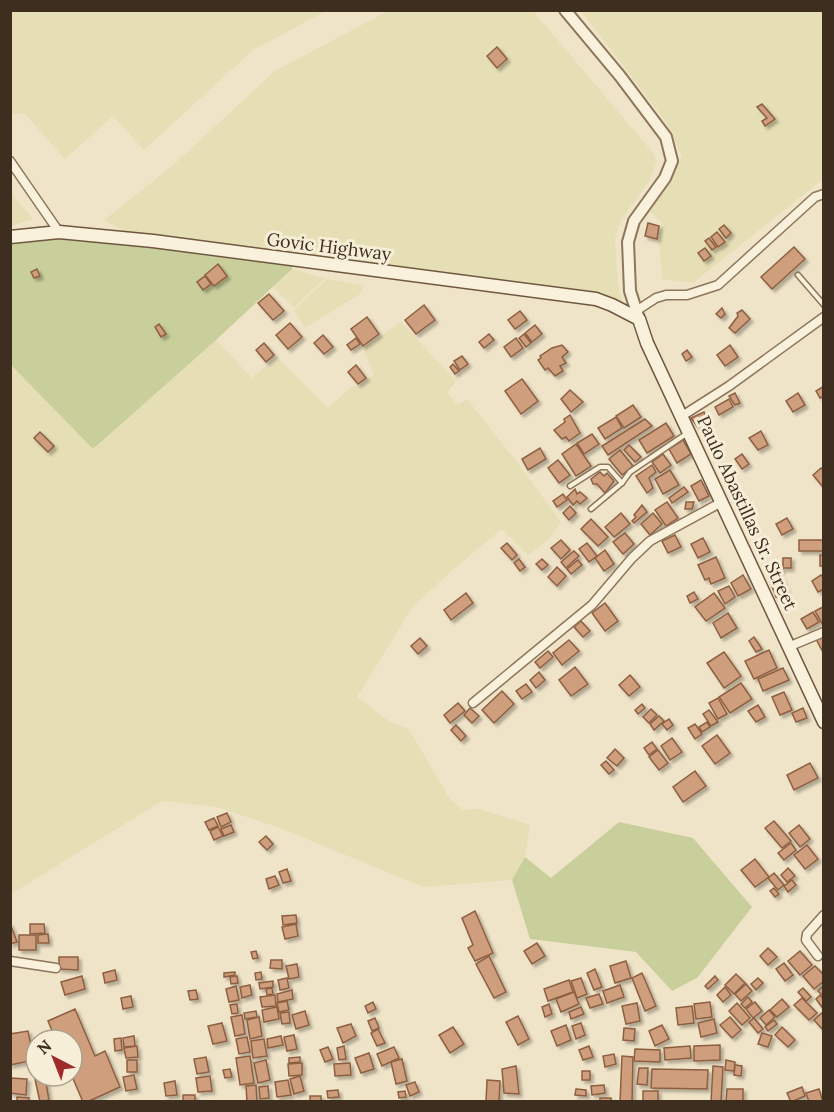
<svg xmlns="http://www.w3.org/2000/svg" width="834" height="1112" font-family="Lora,serif">
	<style>
		.farmland { fill: #e6deb5 }
		.green { fill: #c9cf9b }
		.building { fill: #cf9f7d; stroke: #8d5f41; stroke-width: 1.5; filter: url(#shadow) }
		.lines { fill: none; stroke-linecap: round; stroke-linejoin: round }
		.service-casing { stroke: #8d765c; stroke-width: 7 }
		.minor-casing { stroke: #8d765c; stroke-width: 11 }
		.tertiary-casing { stroke: #8d765c; stroke-width: 14 }
		.secondary-casing { stroke: #6f573f; stroke-width: 15 }
		.service { stroke: #faf1dc; stroke-width: 4 }
		.minor { stroke: #faf1dc; stroke-width: 8 }
		.tertiary { stroke: #faf1dc; stroke-width: 10 }
		.secondary { stroke: #faf1dc; stroke-width: 12 }
		.labels { text-anchor: middle; stroke-width: 6; stroke-linejoin: round; paint-order: stroke }
		.street-label { font-size: 18px; fill: #3d2e20; stroke: #f7eed8 }
	</style>
	<defs>
		<filter id="shadow"><feDropShadow dx="3" dy="3" stdDeviation="1.5" flood-color="#0004"/></filter>
	</defs>
	<rect width="100%" height="100%" fill="#f0e4c8"/>
	<!-- farmland -->
	<g class="farmland">
		<polygon points="10,11 11,10 326,11 253,50 144,150 113,116 65,159 24,113 13,115 11,113"/>
		<polygon points="388,11 533,11 654,154 656,163 650,180 621,220 615,239 618,285 623,304 613,305 129,234 104,220 171,167 275,71"/>
		<polygon points="581,11 823,11 823,179 693,283 662,279 659,239 662,222 650,212 682,157 666,122"/>
		<polygon points="10,193 11,193 33,219 11,226"/>
		<polygon points="292,269 325,278 294,307 273,287"/>
		<polygon points="327,279 364,285 360,294 305,328 294,310"/>
		<polygon points="401,322 456,381 447,393 458,405 467,399 517,462 561,522 547,541 528,555 502,529 451,571 412,608 357,697 391,723 408,728 450,799 463,810 479,809 530,825 525,857 512,880 424,887 277,827 216,807 162,801 11,894 11,365 93,449 216,340 252,378 277,357 328,408 351,387 362,385 374,374 363,348"/>
	</g>
	<!-- green -->
	<g class="green">
		<polygon points="59,232 293,260 292,269 216,340 93,449 11,365 11,237"/>
		<polygon points="619,822 693,838 752,907 697,978 672,991 636,952 530,939 512,880 525,857 551,878"/>
	</g>
	<!-- building -->
	<g class="building">
		<polygon points="497,47 507,59 497,68 487,56"/>
		<polygon points="762,104 775,119 765,126 762,121 767,118 757,107"/>
		<polygon points="648,223 659,226 657,239 645,236"/>
		<polygon points="724,225 731,233 726,238 719,229"/>
		<polygon points="717,232 725,242 718,247 711,237"/>
		<polygon points="709,238 716,247 712,250 705,241"/>
		<polygon points="794,247 805,259 772,289 761,277"/>
		<polygon points="705,248 711,256 704,261 698,253"/>
		<polygon points="218,264 227,276 214,286 205,275"/>
		<polygon points="37,269 40,276 34,278 31,272"/>
		<polygon points="205,276 211,284 203,290 197,282"/>
		<polygon points="269,294 284,311 273,320 258,303"/>
		<polygon points="424,305 435,320 416,334 405,320"/>
		<polygon points="722,308 725,314 721,318 716,314"/>
		<polygon points="742,310 750,319 735,333 729,328 738,316 737,313"/>
		<polygon points="520,311 527,320 515,329 508,320"/>
		<polygon points="367,317 379,334 363,346 351,329"/>
		<polygon points="290,323 302,337 288,349 276,335"/>
		<polygon points="159,324 166,334 161,337 155,327"/>
		<polygon points="535,325 542,334 532,342 525,333"/>
		<polygon points="489,334 494,340 484,348 479,342"/>
		<polygon points="524,334 531,343 526,347 519,338"/>
		<polygon points="323,335 333,347 324,354 314,343"/>
		<polygon points="356,338 360,344 351,350 347,345"/>
		<polygon points="516,338 523,348 511,357 504,347"/>
		<polygon points="264,343 274,355 266,362 256,350"/>
		<polygon points="562,345 568,352 562,357 566,363 560,366 563,371 555,376 548,368 545,370 538,360 541,358 540,356 552,348"/>
		<polygon points="730,345 738,357 725,366 717,355"/>
		<polygon points="687,350 692,357 686,361 682,354"/>
		<polygon points="462,356 468,364 460,370 454,361"/>
		<polygon points="453,364 459,371 455,374 450,367"/>
		<polygon points="356,365 366,378 358,384 348,372"/>
		<polygon points="522,379 538,401 521,414 505,391"/>
		<polygon points="824,386 824,396 820,398 816,391"/>
		<polygon points="570,390 583,402 571,412 561,399"/>
		<polygon points="735,393 740,403 735,405 729,396"/>
		<polygon points="798,393 805,405 793,412 786,401"/>
		<polygon points="729,399 733,407 719,415 715,407"/>
		<polygon points="633,405 641,417 624,428 616,416"/>
		<polygon points="704,412 708,421 697,426 691,418"/>
		<polygon points="570,415 580,433 569,441 566,437 562,439 554,430 565,422 564,419"/>
		<polygon points="616,417 622,428 605,439 598,428"/>
		<polygon points="645,419 652,426 608,455 602,446"/>
		<polygon points="666,423 674,436 647,453 639,440"/>
		<polygon points="761,431 768,445 758,450 749,438"/>
		<polygon points="40,432 54,446 48,452 34,438"/>
		<polygon points="592,434 599,444 584,454 577,443"/>
		<polygon points="683,440 691,454 677,463 669,449"/>
		<polygon points="576,444 591,466 576,476 562,454"/>
		<polygon points="629,445 641,457 635,462 624,450"/>
		<polygon points="540,448 546,459 528,470 522,459"/>
		<polygon points="620,450 633,466 622,475 609,459"/>
		<polygon points="663,454 671,465 660,473 652,462"/>
		<polygon points="742,454 749,464 742,469 735,459"/>
		<polygon points="558,460 570,475 559,483 548,468"/>
		<polygon points="652,465 656,472 649,478 653,488 647,493 636,476"/>
		<polygon points="821,468 824,471 823,487 813,475"/>
		<polygon points="670,470 679,485 663,494 655,479"/>
		<polygon points="600,472 604,476 607,473 614,481 605,493 597,484 593,484 591,479"/>
		<polygon points="701,480 709,496 699,501 691,486"/>
		<polygon points="684,487 688,492 672,503 669,498"/>
		<polygon points="575,489 577,494 580,492 587,498 580,504 577,501 573,505 567,497"/>
		<polygon points="563,494 567,500 557,507 553,501"/>
		<polygon points="667,502 678,518 666,526 655,510"/>
		<polygon points="686,502 694,502 692,509 685,509"/>
		<polygon points="642,505 647,512 634,523 632,521 636,517 634,515"/>
		<polygon points="570,506 576,513 569,520 563,513"/>
		<polygon points="621,513 630,524 614,537 605,527"/>
		<polygon points="653,513 662,524 650,535 641,524"/>
		<polygon points="787,518 793,529 782,535 776,524"/>
		<polygon points="591,519 608,537 598,546 581,529"/>
		<polygon points="625,533 634,544 623,554 613,542"/>
		<polygon points="675,535 681,547 668,553 662,541"/>
		<polygon points="703,538 710,552 698,558 691,544"/>
		<polygon points="561,540 570,550 561,559 551,548"/>
		<rect x="799" y="540" width="25" height="11"/>
		<polygon points="507,543 517,555 512,560 501,548"/>
		<polygon points="587,543 597,556 589,562 579,549"/>
		<polygon points="605,550 614,564 604,571 595,558"/>
		<polygon points="574,551 579,556 566,568 561,562"/>
		<rect x="820" y="555" width="4" height="11"/>
		<polygon points="716,557 725,578 711,584 709,578 705,580 698,565"/>
		<rect x="783" y="558" width="8" height="10"/>
		<polygon points="519,559 525,567 520,571 514,563"/>
		<polygon points="542,559 548,565 542,570 536,564"/>
		<polygon points="578,560 582,565 571,574 567,569"/>
		<polygon points="779,563 782,570 770,576 766,568"/>
		<polygon points="557,567 566,576 557,586 548,577"/>
		<polygon points="743,575 751,589 738,596 731,583"/>
		<polygon points="821,575 824,578 824,589 818,592 812,581"/>
		<polygon points="781,577 787,592 776,597 770,581"/>
		<polygon points="729,586 735,597 725,604 718,591"/>
		<polygon points="694,592 698,599 690,603 687,596"/>
		<polygon points="466,593 473,603 451,620 444,610"/>
		<polygon points="714,593 725,608 706,621 695,607"/>
		<polygon points="605,603 618,621 605,631 592,613"/>
		<polygon points="823,607 824,608 823,625 815,611"/>
		<polygon points="813,612 819,622 807,629 801,619"/>
		<polygon points="728,613 737,628 721,638 713,623"/>
		<polygon points="581,621 590,631 583,637 574,627"/>
		<polygon points="824,635 824,654 816,639"/>
		<polygon points="754,637 762,649 756,652 749,641"/>
		<polygon points="420,638 427,646 418,654 411,646"/>
		<polygon points="569,640 579,651 562,665 553,653"/>
		<polygon points="769,650 777,668 754,679 745,661"/>
		<polygon points="548,651 553,657 540,668 535,662"/>
		<polygon points="724,652 741,676 724,688 707,663"/>
		<polygon points="575,667 588,684 571,696 559,680"/>
		<polygon points="783,668 789,680 763,691 758,679"/>
		<polygon points="539,672 545,680 536,688 530,680"/>
		<polygon points="630,675 640,687 629,696 619,685"/>
		<polygon points="741,683 752,699 730,713 719,697"/>
		<polygon points="526,684 532,692 522,699 516,691"/>
		<polygon points="502,691 514,704 494,723 482,710"/>
		<polygon points="784,692 792,710 780,715 772,697"/>
		<polygon points="718,698 727,714 718,719 709,703"/>
		<polygon points="458,703 465,711 450,723 444,715"/>
		<polygon points="642,704 645,708 638,714 635,710"/>
		<polygon points="758,705 765,717 756,722 748,711"/>
		<polygon points="470,708 479,716 472,723 464,715"/>
		<polygon points="803,708 807,718 796,722 792,713"/>
		<polygon points="651,709 657,715 649,723 643,717"/>
		<polygon points="709,710 718,722 711,726 703,714"/>
		<polygon points="659,716 664,721 654,730 650,724"/>
		<polygon points="669,719 673,725 667,730 662,724"/>
		<polygon points="707,722 710,727 702,732 699,727"/>
		<polygon points="695,724 702,734 695,739 688,728"/>
		<polygon points="456,725 466,736 461,741 451,730"/>
		<polygon points="717,735 730,753 715,764 702,746"/>
		<polygon points="672,738 682,752 670,760 661,746"/>
		<polygon points="652,742 657,749 649,755 644,748"/>
		<polygon points="615,749 624,758 617,766 607,758"/>
		<polygon points="658,750 668,763 659,770 649,757"/>
		<polygon points="606,761 614,770 609,774 601,765"/>
		<polygon points="810,763 818,778 794,790 787,775"/>
		<polygon points="695,771 706,786 683,802 673,787"/>
		<polygon points="227,813 231,822 221,827 217,817"/>
		<polygon points="214,818 218,826 209,830 205,822"/>
		<polygon points="774,821 791,841 782,848 765,828"/>
		<polygon points="231,825 234,832 224,836 221,829"/>
		<polygon points="799,825 810,839 800,847 789,833"/>
		<polygon points="218,827 223,836 214,840 210,831"/>
		<polygon points="266,836 273,844 267,850 259,842"/>
		<polygon points="791,843 796,850 784,860 778,853"/>
		<polygon points="807,845 818,859 805,869 794,855"/>
		<polygon points="755,859 769,877 755,887 741,870"/>
		<polygon points="788,868 795,876 787,882 781,875"/>
		<polygon points="287,869 291,881 283,883 279,872"/>
		<polygon points="774,873 784,885 778,890 768,878"/>
		<polygon points="275,876 279,885 269,889 266,879"/>
		<polygon points="792,880 796,885 788,892 784,886"/>
		<polygon points="774,888 779,894 775,897 770,891"/>
		<polygon points="475,911 493,953 475,961 468,948 473,945 462,918"/>
		<polygon points="296,915 297,923 283,925 282,916"/>
		<polygon points="10,923 17,942 10,944"/>
		<polygon points="30,924 44,924 45,933 30,934"/>
		<polygon points="296,924 298,936 285,939 282,927"/>
		<polygon points="48,934 49,943 38,943 38,935"/>
		<rect x="19" y="935" width="17" height="15"/>
		<polygon points="537,943 545,956 532,964 524,951"/>
		<polygon points="768,948 777,957 768,965 760,956"/>
		<polygon points="256,951 258,958 253,959 251,952"/>
		<polygon points="800,951 812,965 800,975 788,961"/>
		<polygon points="489,956 506,992 494,998 476,964"/>
		<polygon points="59,957 78,957 78,970 59,969"/>
		<polygon points="271,960 282,960 282,969 270,968"/>
		<polygon points="626,961 631,978 615,983 610,966"/>
		<polygon points="784,963 793,975 785,981 776,969"/>
		<polygon points="297,964 299,977 289,979 286,966"/>
		<polygon points="815,966 824,975 824,981 814,989 803,976"/>
		<polygon points="595,969 602,987 594,990 587,973"/>
		<polygon points="115,970 117,980 105,983 103,973"/>
		<polygon points="235,972 235,975 224,977 224,973"/>
		<polygon points="261,972 262,979 256,980 255,973"/>
		<polygon points="642,973 656,1006 645,1011 632,978"/>
		<polygon points="736,974 745,983 734,994 725,985"/>
		<polygon points="82,976 85,989 65,995 61,982"/>
		<polygon points="237,976 238,983 231,984 230,977"/>
		<polygon points="715,976 718,980 708,989 705,986"/>
		<polygon points="287,978 289,988 280,990 278,980"/>
		<polygon points="581,978 587,994 577,998 571,981"/>
		<polygon points="758,978 763,983 756,990 751,984"/>
		<polygon points="569,980 573,992 548,1001 544,989"/>
		<polygon points="273,981 273,987 260,989 259,983"/>
		<polygon points="746,984 752,991 741,1001 735,994"/>
		<polygon points="250,985 252,995 242,998 240,987"/>
		<polygon points="620,985 624,997 607,1003 603,991"/>
		<polygon points="824,985 824,997 818,991"/>
		<polygon points="236,986 239,1000 229,1002 226,989"/>
		<polygon points="725,987 731,995 723,1002 717,995"/>
		<polygon points="272,988 273,994 267,995 266,989"/>
		<polygon points="803,988 811,997 806,1001 798,992"/>
		<polygon points="196,990 198,999 190,1000 188,991"/>
		<polygon points="292,990 293,999 278,1002 277,994"/>
		<polygon points="574,992 579,1004 561,1012 556,999"/>
		<polygon points="599,994 603,1004 590,1008 586,998"/>
		<polygon points="275,995 276,1006 262,1007 260,997"/>
		<polygon points="820,995 824,1000 822,1007 816,999"/>
		<polygon points="131,996 133,1007 123,1009 121,998"/>
		<polygon points="748,997 752,1002 745,1008 741,1004"/>
		<polygon points="802,998 817,1013 809,1020 794,1005"/>
		<polygon points="782,999 789,1007 777,1017 770,1010"/>
		<polygon points="287,1001 289,1010 279,1012 277,1003"/>
		<polygon points="373,1002 376,1009 368,1013 365,1006"/>
		<polygon points="710,1002 712,1017 696,1019 694,1004"/>
		<polygon points="755,1002 762,1011 753,1018 746,1009"/>
		<polygon points="637,1003 640,1021 626,1024 622,1006"/>
		<polygon points="737,1003 750,1018 742,1025 729,1011"/>
		<polygon points="237,1004 238,1013 232,1014 230,1005"/>
		<polygon points="549,1004 552,1014 545,1017 542,1007"/>
		<polygon points="692,1006 694,1023 678,1025 676,1008"/>
		<polygon points="277,1007 279,1019 264,1022 262,1010"/>
		<polygon points="581,1007 584,1014 571,1019 569,1012"/>
		<polygon points="75,1009 95,1056 105,1051 120,1087 87,1102 83,1102 72,1076 72,1040 56,1040 48,1021"/>
		<polygon points="769,1010 775,1017 766,1025 760,1018"/>
		<polygon points="256,1011 257,1017 245,1019 244,1013"/>
		<polygon points="305,1011 309,1025 296,1029 292,1015"/>
		<polygon points="824,1011 824,1031 814,1020"/>
		<polygon points="289,1012 290,1023 282,1024 280,1013"/>
		<polygon points="242,1015 245,1034 235,1036 231,1017"/>
		<polygon points="518,1016 529,1039 518,1045 506,1022"/>
		<polygon points="259,1017 262,1036 250,1039 247,1020"/>
		<polygon points="730,1017 741,1030 732,1038 720,1025"/>
		<polygon points="375,1018 379,1028 372,1031 368,1021"/>
		<polygon points="754,1018 763,1029 758,1033 749,1022"/>
		<polygon points="714,1019 717,1033 701,1037 698,1023"/>
		<polygon points="774,1020 777,1024 768,1031 765,1027"/>
		<polygon points="222,1023 227,1041 213,1044 208,1026"/>
		<polygon points="581,1023 585,1035 576,1039 572,1026"/>
		<polygon points="351,1024 356,1036 343,1043 337,1028"/>
		<polygon points="566,1025 571,1040 557,1046 551,1031"/>
		<polygon points="662,1025 669,1039 655,1046 649,1031"/>
		<polygon points="453,1027 464,1044 450,1053 439,1035"/>
		<polygon points="782,1027 795,1040 788,1047 775,1035"/>
		<polygon points="624,1028 635,1029 634,1041 623,1040"/>
		<polygon points="378,1029 385,1043 377,1046 371,1033"/>
		<polygon points="28,1031 34,1060 10,1065 10,1034"/>
		<polygon points="762,1033 772,1036 768,1047 758,1044"/>
		<polygon points="294,1035 297,1049 287,1051 284,1037"/>
		<polygon points="134,1036 135,1046 124,1047 123,1038"/>
		<polygon points="281,1036 283,1045 268,1048 267,1039"/>
		<polygon points="247,1037 250,1052 239,1054 236,1039"/>
		<polygon points="121,1038 122,1050 115,1051 114,1039"/>
		<polygon points="264,1039 267,1056 253,1058 251,1041"/>
		<polygon points="720,1045 720,1060 694,1061 694,1046"/>
		<polygon points="137,1046 138,1057 126,1058 124,1048"/>
		<polygon points="344,1046 346,1059 339,1060 337,1048"/>
		<polygon points="589,1046 593,1057 583,1060 579,1050"/>
		<polygon points="690,1046 691,1058 665,1060 664,1048"/>
		<polygon points="328,1047 333,1059 325,1062 320,1050"/>
		<polygon points="394,1047 399,1058 382,1066 377,1054"/>
		<polygon points="635,1049 660,1050 660,1062 634,1061"/>
		<polygon points="369,1053 374,1069 361,1073 355,1058"/>
		<polygon points="614,1054 616,1064 605,1067 603,1056"/>
		<polygon points="250,1056 254,1083 240,1085 236,1058"/>
		<polygon points="622,1056 633,1057 632,1102 620,1102"/>
		<polygon points="206,1057 209,1072 197,1074 194,1059"/>
		<polygon points="300,1057 300,1062 289,1063 289,1058"/>
		<polygon points="402,1059 407,1081 396,1084 391,1062"/>
		<rect x="127" y="1060" width="10" height="12"/>
		<polygon points="266,1060 270,1080 258,1083 254,1063"/>
		<polygon points="726,1060 735,1062 734,1071 725,1070"/>
		<polygon points="302,1063 302,1075 289,1076 288,1064"/>
		<polygon points="350,1063 351,1075 335,1076 334,1064"/>
		<polygon points="735,1065 742,1066 741,1076 734,1075"/>
		<polygon points="516,1066 519,1094 504,1093 502,1069"/>
		<polygon points="713,1066 723,1067 721,1102 711,1102"/>
		<polygon points="639,1068 648,1068 647,1085 637,1084"/>
		<polygon points="230,1069 232,1077 225,1078 223,1070"/>
		<polygon points="652,1069 708,1070 707,1089 651,1088"/>
		<rect x="582" y="1071" width="8" height="9"/>
		<polygon points="134,1075 137,1089 126,1091 123,1077"/>
		<polygon points="210,1076 212,1091 198,1092 196,1078"/>
		<polygon points="300,1076 304,1091 294,1094 290,1079"/>
		<polygon points="45,1077 49,1100 40,1102 35,1079"/>
		<polygon points="10,1078 27,1079 26,1095 10,1093"/>
		<polygon points="288,1080 291,1095 277,1097 275,1082"/>
		<polygon points="487,1080 500,1081 499,1102 486,1102"/>
		<polygon points="175,1081 177,1095 166,1096 164,1083"/>
		<polygon points="415,1082 419,1092 410,1096 406,1085"/>
		<polygon points="256,1085 257,1102 247,1102 246,1086"/>
		<polygon points="604,1085 605,1093 592,1095 591,1086"/>
		<polygon points="268,1086 269,1098 260,1099 259,1087"/>
		<polygon points="802,1087 805,1096 791,1102 787,1093"/>
		<polygon points="576,1089 586,1090 586,1096 575,1095"/>
		<polygon points="727,1089 743,1089 743,1102 726,1102"/>
		<polygon points="819,1089 823,1102 809,1102 806,1093"/>
		<polygon points="338,1090 339,1097 328,1098 327,1091"/>
		<polygon points="405,1091 406,1097 399,1098 398,1092"/>
		<rect x="643" y="1091" width="15" height="11"/>
		<rect x="183" y="1095" width="12" height="7"/>
		<rect x="310" y="1096" width="11" height="6"/>
		<polygon points="17,1097 29,1098 29,1102 17,1102"/>
		<rect x="600" y="1098" width="11" height="4"/>
	</g>
	<g class="lines">
		<defs>
			<g id="service">
				<polyline points="798,275 824,305"/>
				<polyline points="570,486 600,467 608,467 622,483 630,472 686,434"/>
				<polyline points="591,509 622,483"/>
			</g>
			<g id="minor">
				<polyline points="10,161 59,232"/>
				<polyline points="636,311 656,298 666,295 687,295 718,285 815,197 824,194"/>
				<polyline points="682,416 729,386 824,317"/>
				<polyline points="788,647 824,632"/>
				<polyline points="473,703 592,605 632,558 650,541 720,503"/>
				<polyline points="818,956 806,940 807,934 824,915"/>
				<polyline points="10,961 56,968"/>
			</g>
			<polyline id="tertiary" points="565,10 620,76 666,137 672,161 665,178 634,221 628,242 630,291 639,319"/>
			<polyline id="secondary" points="10,237 59,232 153,241 596,299 612,305 639,319 647,343 824,722"/>
		</defs>
		<!-- service casing -->
		<use href="#service" class="service-casing"/>
		<!-- minor casing -->
		<use href="#minor" class="minor-casing"/>
		<!-- tertiary casing -->
		<use href="#tertiary" class="tertiary-casing"/>
		<!-- secondary casing -->
		<use href="#secondary" class="secondary-casing"/>
		<!-- service -->
		<use href="#service" class="service"/>
		<!-- minor -->
		<use href="#minor" class="minor"/>
		<!-- tertiary -->
		<use href="#tertiary" class="tertiary"/>
		<!-- secondary -->
		<use href="#secondary" class="secondary"/>
	</g>
	<g class="labels">
		<!-- street labels -->
		<g class="street-label">
			<text transform="translate(329 247) rotate(7)" y="6">Govic Highway</text>
			<text transform="translate(747 513) rotate(65)" y="6">Paulo Abastillas Sr. Street</text>
		</g>
	</g>
	<!-- border -->
	<rect width="834" height="1112" fill="none" stroke="#3d2e20" stroke-width="24"/>
	<!-- north arrow -->
	<g transform="translate(54 1058) rotate(318)"><circle r="28" fill="#f7eed8" stroke="#ada18e" stroke-width="1.5"/>
	<path d="M0-4.5L10 22L0 15L-10 22Z" fill="#9e2a2b"/>
	<text y="-9" font-size="16" font-weight="bold" text-anchor="middle" fill="#3d2e20">N</text>
	</g>
</svg>
